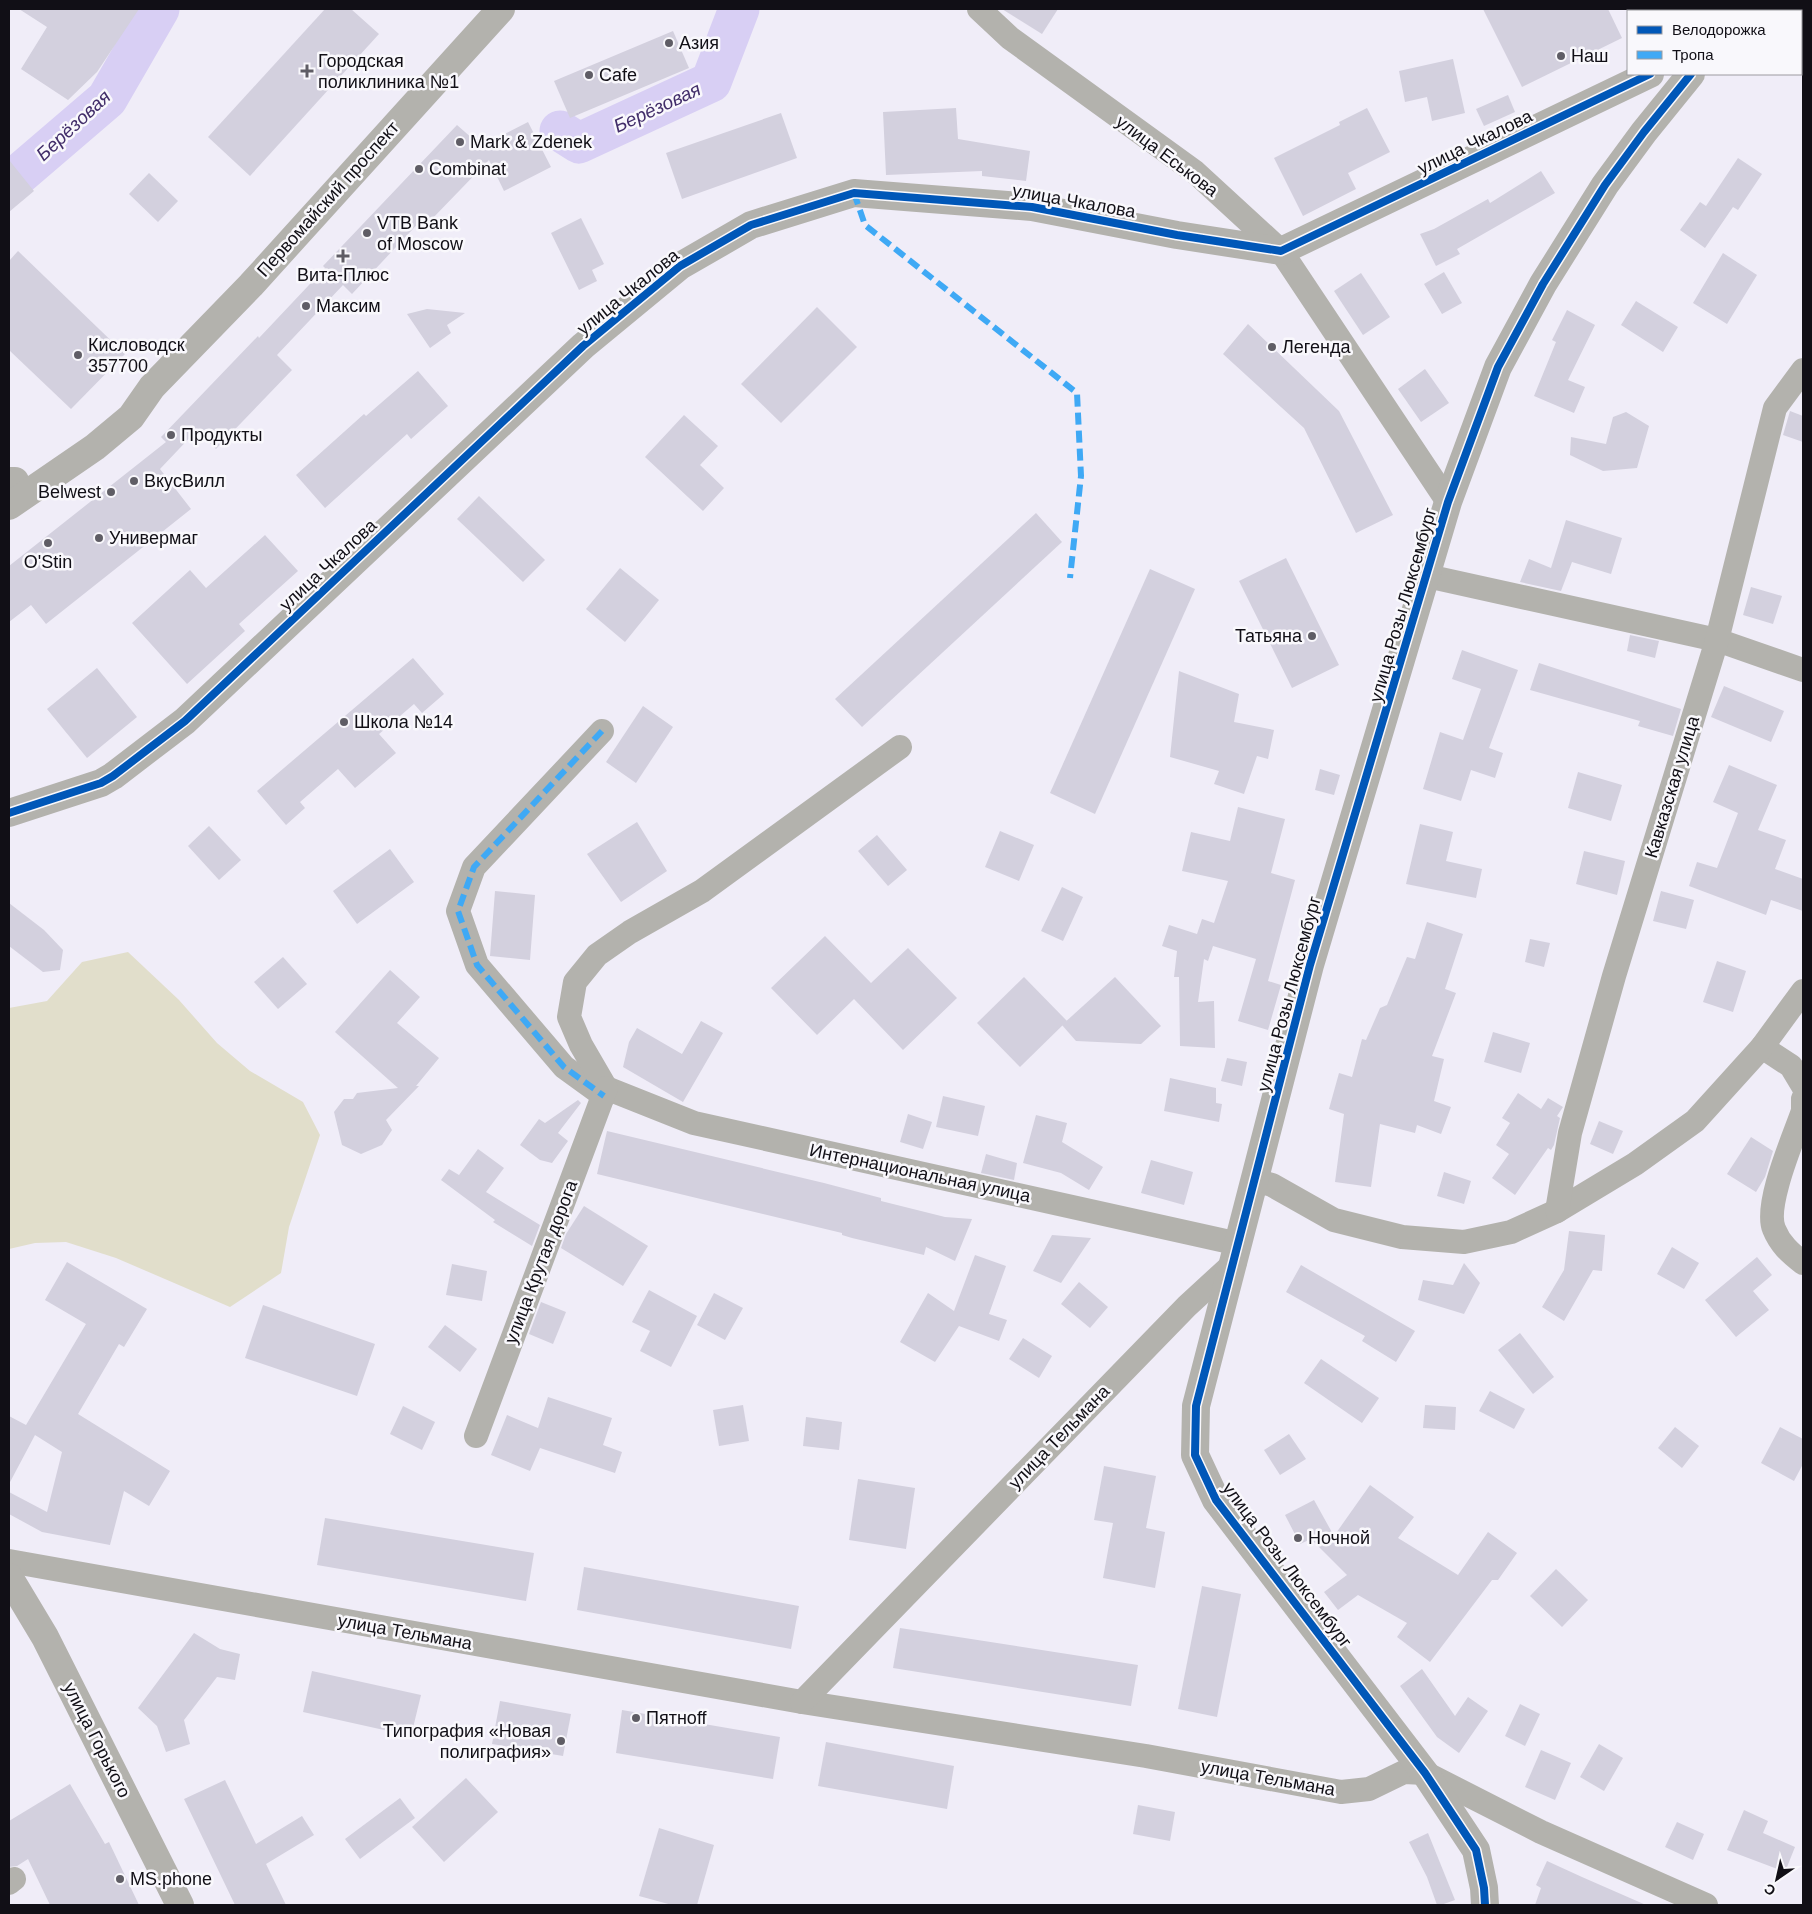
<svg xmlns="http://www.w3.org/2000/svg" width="1812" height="1914" font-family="Arial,sans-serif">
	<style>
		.green { fill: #e1decb }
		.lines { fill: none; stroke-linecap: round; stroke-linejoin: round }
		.river { stroke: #d8cff4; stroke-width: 41 }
		.building { fill: #d3d0de }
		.minor { stroke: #b3b2ad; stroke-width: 24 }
		.tertiary { stroke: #b3b2ad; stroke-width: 28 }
		.secondary { stroke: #b3b2ad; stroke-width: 28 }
		.quiet { stroke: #3fa9f5; stroke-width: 6; stroke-dasharray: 12 6; stroke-linecap: butt }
		.cycleway-casing { stroke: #f9f8fc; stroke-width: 11 }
		.cycleway { stroke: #0057b8; stroke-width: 8 }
		.poi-dot { fill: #5f5d65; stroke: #f9f8fc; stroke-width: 2 }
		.labels { text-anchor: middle; stroke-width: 5; stroke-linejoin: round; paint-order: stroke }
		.poi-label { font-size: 18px; fill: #110f16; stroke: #f9f8fc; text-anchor: start }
		.street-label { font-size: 18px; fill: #110f16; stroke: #f9f8fc }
		.water-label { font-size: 19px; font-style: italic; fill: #422e6a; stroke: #f9f8fc }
	</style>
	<rect width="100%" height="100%" fill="#f0edf8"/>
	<!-- green -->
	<polygon class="green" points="128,952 179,1000 217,1043 250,1071 303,1102 320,1135 289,1227 281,1273 230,1307 116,1258 66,1242 35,1243 9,1249 9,1008 47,1001 82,962"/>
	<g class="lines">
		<!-- river -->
		<g class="river">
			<polyline points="560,131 579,143 711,82 739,9"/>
			<polyline points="9,183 107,99 159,9"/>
		</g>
	</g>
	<!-- building -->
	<g class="building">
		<polygon points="19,9 139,9 97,72 68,100 21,69 47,27"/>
		<polygon points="325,9 351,9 379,34 250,176 208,137"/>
		<polygon points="1002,9 1058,9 1042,34"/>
		<polygon points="1483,9 1608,9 1622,38 1522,87"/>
		<polygon points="673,31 689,68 570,118 554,81"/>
		<polygon points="1453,59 1465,113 1432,121 1427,97 1405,102 1399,71"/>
		<polygon points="1508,95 1515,112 1484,126 1476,109"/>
		<polygon points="956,108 958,139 1030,151 1026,181 982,176 982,171 886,175 883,112"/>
		<polygon points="1367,108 1390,152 1348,173 1356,189 1303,216 1274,158 1340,125 1339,122"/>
		<polygon points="781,113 797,158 682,199 666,153"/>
		<polygon points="528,122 551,167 504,191 489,160 431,220 426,215 352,294 343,285 277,355 292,370 216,449 197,430 160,469 191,509 46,624 31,605 9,622 9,566 166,442 161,437 258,336 259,338 325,268 323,266 457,125 481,146"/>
		<polygon points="1738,158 1762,174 1738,210 1733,207 1705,248 1680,230 1700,202 1706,206"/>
		<polygon points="9,160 34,191 9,212"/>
		<polygon points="1541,171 1555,193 1457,249 1460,254 1436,266 1420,234 1434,229 1488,199 1490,203"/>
		<polygon points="149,173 178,201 158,222 129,194"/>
		<polygon points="581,218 604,264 592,270 597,281 579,290 551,233"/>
		<polygon points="18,251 125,354 71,409 9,350 9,261"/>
		<polygon points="1723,253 1757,275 1727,324 1693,303"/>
		<polygon points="1444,272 1462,303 1442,314 1424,284"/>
		<polygon points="1361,273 1390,317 1363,335 1334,291"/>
		<polygon points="1636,301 1678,327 1663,352 1621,325"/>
		<polygon points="817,307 857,347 781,423 741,384"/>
		<polygon points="427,309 465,313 447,325 451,333 430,348 407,314"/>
		<polygon points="1567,310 1595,325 1568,380 1585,387 1574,413 1534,396 1556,342 1552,340"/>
		<polygon points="1248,324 1339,411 1393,515 1356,533 1304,428 1223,354"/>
		<polygon points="1425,369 1449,403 1421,422 1398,389"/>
		<polygon points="418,371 448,406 411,439 407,434 325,508 296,475 364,414 366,416"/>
		<polygon points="1790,411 1803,416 1803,442 1783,435"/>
		<polygon points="1626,412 1649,426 1637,468 1603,471 1570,455 1571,437 1606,444 1613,417"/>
		<polygon points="684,415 718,446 700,465 724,488 703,511 645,457"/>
		<polygon points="479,496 545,560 523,582 457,519"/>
		<polygon points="1036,513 1062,542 862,727 835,699"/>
		<polygon points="1566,520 1622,538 1611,574 1572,562 1561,591 1520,582 1529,559 1551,568"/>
		<polygon points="265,535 298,571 239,624 245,631 187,684 132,623 190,570 206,588"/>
		<polygon points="1286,558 1339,665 1292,688 1239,581"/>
		<polygon points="620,568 659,600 625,642 586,609"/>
		<polygon points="1150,569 1195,589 1095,814 1050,793"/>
		<polygon points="1751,587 1782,596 1773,624 1743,615"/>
		<polygon points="1630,635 1659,641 1655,658 1627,651"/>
		<polygon points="1462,650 1518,670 1489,748 1503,753 1495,778 1471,770 1461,801 1423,789 1440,732 1463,740 1481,689 1452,679"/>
		<polygon points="413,658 444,694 422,713 414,704 379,734 396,753 355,788 338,769 300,802 305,808 286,825 257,791"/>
		<polygon points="1539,663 1681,709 1673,736 1638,726 1640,721 1530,690"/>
		<polygon points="97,668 137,717 87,758 47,709"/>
		<polygon points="1179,671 1239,694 1234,722 1274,730 1268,759 1257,756 1244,794 1214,784 1219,771 1170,757"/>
		<polygon points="1724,686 1784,711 1771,742 1711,717"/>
		<polygon points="643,706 673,727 636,783 606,762"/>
		<polygon points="1729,765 1777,785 1758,830 1786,840 1775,869 1803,879 1803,911 1771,900 1766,915 1689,886 1697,862 1717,868 1738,813 1713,802"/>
		<polygon points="1320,769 1340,775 1334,795 1315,790"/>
		<polygon points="1578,772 1622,785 1611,821 1568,808"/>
		<polygon points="1238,807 1285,819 1271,873 1295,880 1268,981 1281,985 1268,1030 1238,1021 1256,959 1213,946 1208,961 1204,959 1198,1002 1214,1001 1215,1048 1180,1046 1179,977 1174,977 1177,951 1162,946 1169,925 1197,934 1202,919 1214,923 1228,881 1182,871 1191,832 1230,841"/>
		<polygon points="637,822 667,871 621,902 587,854"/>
		<polygon points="1420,824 1453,832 1446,861 1482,869 1476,898 1406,884"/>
		<polygon points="209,826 241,860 219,880 188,846"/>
		<polygon points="1000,831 1034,845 1019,881 985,867"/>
		<polygon points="877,835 907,870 888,886 858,851"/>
		<polygon points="390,849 414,882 357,924 333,891"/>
		<polygon points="1584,851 1625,861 1617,895 1576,884"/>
		<polygon points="1062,887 1083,897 1063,941 1041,931"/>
		<polygon points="495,891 535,895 530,960 490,956"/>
		<polygon points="1661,891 1694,900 1686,929 1653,921"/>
		<polygon points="9,903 44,930 63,950 60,970 43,972 9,946"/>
		<polygon points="1427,922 1463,934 1445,989 1456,993 1432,1056 1444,1059 1434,1101 1451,1107 1441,1134 1417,1125 1415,1133 1380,1124 1371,1187 1335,1182 1344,1114 1329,1109 1339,1073 1352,1077 1362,1039 1366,1040 1380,1008 1387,1005 1407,957 1415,959"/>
		<polygon points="825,936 871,983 908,948 957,998 903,1050 854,999 817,1035 771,988"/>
		<polygon points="1530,939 1550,943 1544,967 1525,962"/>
		<polygon points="283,957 307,984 278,1009 254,982"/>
		<polygon points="1717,961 1746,971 1733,1012 1703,1002"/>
		<polygon points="390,970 420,997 397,1023 439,1058 416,1086 419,1086 386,1120 392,1130 382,1145 361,1154 342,1145 334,1112 344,1099 353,1099 357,1093 398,1088 335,1032"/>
		<polygon points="1024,977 1067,1021 1020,1067 977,1023"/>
		<polygon points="1115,977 1161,1026 1141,1044 1076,1041 1062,1025"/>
		<polygon points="701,1021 723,1033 683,1102 623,1067 629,1042 637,1028 682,1054"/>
		<polygon points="1493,1032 1530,1043 1521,1073 1484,1062"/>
		<polygon points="1227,1058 1247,1062 1242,1086 1221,1081"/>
		<polygon points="1170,1078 1216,1088 1216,1103 1222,1104 1219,1122 1164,1111"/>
		<polygon points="1518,1093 1541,1109 1548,1098 1563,1107 1557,1116 1560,1118 1554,1145 1551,1150 1548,1148 1515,1195 1492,1178 1509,1154 1496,1145 1510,1123 1502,1118"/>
		<polygon points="943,1096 985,1106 978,1136 936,1127"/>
		<polygon points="578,1100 581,1103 558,1133 568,1141 552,1163 540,1160 520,1145 539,1119 545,1123"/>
		<polygon points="908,1114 932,1122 923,1149 900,1142"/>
		<polygon points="1036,1115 1067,1123 1062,1142 1103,1167 1089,1190 1061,1173 1023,1163"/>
		<polygon points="1599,1121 1623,1131 1613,1154 1590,1144"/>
		<polygon points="607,1131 824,1183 881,1198 881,1201 945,1217 972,1219 955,1261 926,1247 924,1255 852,1238 842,1235 842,1233 597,1174"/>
		<polygon points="1751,1137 1773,1151 1765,1177 1756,1192 1727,1174"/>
		<polygon points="478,1149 504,1168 486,1192 540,1225 532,1246 493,1222 495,1220 441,1180 449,1169 459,1175"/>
		<polygon points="986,1154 1017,1163 1014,1180 981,1173"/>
		<polygon points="1151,1160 1193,1172 1184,1205 1141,1193"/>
		<polygon points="1444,1172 1471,1181 1464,1204 1437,1196"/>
		<polygon points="584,1206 648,1246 623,1286 561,1248 566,1234"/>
		<polygon points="1569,1231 1605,1235 1602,1271 1593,1270 1564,1321 1542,1307 1564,1270"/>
		<polygon points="1052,1235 1091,1238 1061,1283 1033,1271"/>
		<polygon points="1672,1247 1699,1263 1684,1289 1657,1274"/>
		<polygon points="975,1255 1006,1266 989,1314 1007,1320 999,1341 959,1326 935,1362 900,1342 928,1293 954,1311"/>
		<polygon points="1757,1257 1772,1275 1753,1291 1769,1310 1736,1337 1705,1300"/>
		<polygon points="67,1262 147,1309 124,1347 119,1344 78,1414 170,1471 149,1506 124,1491 110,1545 42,1532 9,1514 9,1492 47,1512 62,1452 35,1435 9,1484 9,1416 26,1425 86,1324 45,1300"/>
		<polygon points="1464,1263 1480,1283 1464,1314 1418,1300 1423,1280 1453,1285"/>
		<polygon points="452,1264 487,1271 482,1301 446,1295"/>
		<polygon points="1301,1265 1415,1331 1396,1362 1362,1341 1365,1336 1286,1292"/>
		<polygon points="1079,1282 1108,1307 1090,1328 1061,1304"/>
		<polygon points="649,1290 697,1316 671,1367 640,1351 650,1331 632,1322"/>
		<polygon points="714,1293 743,1308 725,1340 697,1325"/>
		<polygon points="541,1302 566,1312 553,1344 529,1334"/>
		<polygon points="263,1305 375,1344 357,1396 245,1358"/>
		<polygon points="445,1325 477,1349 460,1372 428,1347"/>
		<polygon points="1520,1333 1554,1377 1533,1394 1498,1350"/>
		<polygon points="1023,1338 1052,1356 1039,1378 1009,1359"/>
		<polygon points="1321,1359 1379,1398 1362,1423 1304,1383"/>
		<polygon points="1490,1391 1525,1409 1514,1429 1479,1411"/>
		<polygon points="548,1397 612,1418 603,1445 622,1452 615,1473 540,1448 530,1471 491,1455 507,1415 538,1428"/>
		<polygon points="743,1405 749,1441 719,1446 713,1410"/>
		<polygon points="1425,1405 1456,1407 1455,1430 1423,1428"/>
		<polygon points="403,1406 435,1422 422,1450 390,1434"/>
		<polygon points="806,1417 842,1422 839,1450 803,1446"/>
		<polygon points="1675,1427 1699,1446 1682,1468 1658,1448"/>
		<polygon points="1780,1427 1803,1439 1803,1464 1794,1481 1761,1463"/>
		<polygon points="1289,1434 1306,1459 1280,1475 1264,1450"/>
		<polygon points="1104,1466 1156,1476 1146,1528 1165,1532 1155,1588 1103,1578 1113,1523 1094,1520"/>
		<polygon points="858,1479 915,1488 906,1549 849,1540"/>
		<polygon points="1370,1485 1414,1517 1398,1538 1458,1575 1488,1532 1517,1553 1498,1580 1492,1580 1430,1662 1397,1637 1407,1623 1358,1595 1338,1610 1324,1592 1347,1575 1311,1539 1300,1544 1285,1515 1314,1500 1334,1536"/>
		<polygon points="325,1518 534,1553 526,1601 317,1565"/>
		<polygon points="584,1567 799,1606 791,1649 577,1610"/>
		<polygon points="1556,1569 1588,1600 1562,1627 1530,1596"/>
		<polygon points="1202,1586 1241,1594 1217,1717 1178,1709"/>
		<polygon points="900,1628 1138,1665 1131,1706 893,1668"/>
		<polygon points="194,1633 220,1649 240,1654 235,1680 217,1677 184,1720 190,1744 166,1752 157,1726 138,1708"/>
		<polygon points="1422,1669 1455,1716 1468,1697 1488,1711 1459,1753 1437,1737 1400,1686"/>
		<polygon points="312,1671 421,1695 411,1736 303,1712"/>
		<polygon points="500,1701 571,1714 563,1756 492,1744"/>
		<polygon points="1520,1704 1540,1714 1525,1746 1505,1736"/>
		<polygon points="622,1710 780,1737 773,1779 616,1753"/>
		<polygon points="826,1742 954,1766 947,1809 818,1786"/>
		<polygon points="1599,1744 1623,1758 1604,1791 1580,1777"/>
		<polygon points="1541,1750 1571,1763 1555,1800 1525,1787"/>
		<polygon points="466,1778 498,1812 444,1862 412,1827"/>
		<polygon points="225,1780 256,1844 302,1816 314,1835 266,1864 286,1905 235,1905 184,1799"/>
		<polygon points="70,1784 105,1844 109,1842 139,1905 50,1905 28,1859 17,1866 9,1867 9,1821"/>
		<polygon points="400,1798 415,1818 360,1859 345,1839"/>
		<polygon points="1138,1805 1175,1812 1170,1841 1133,1834"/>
		<polygon points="1744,1810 1768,1821 1763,1833 1795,1847 1785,1872 1727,1850"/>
		<polygon points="1677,1822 1704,1834 1693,1860 1665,1847"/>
		<polygon points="659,1828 714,1845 697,1905 672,1905 639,1896"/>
		<polygon points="1428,1833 1455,1900 1441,1905 1437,1905 1427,1877 1409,1842"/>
		<polygon points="1547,1861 1582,1877 1646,1905 1535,1905 1541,1888 1536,1885"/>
	</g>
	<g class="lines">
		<!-- minor -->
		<g class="minor">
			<polyline points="979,9 1010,38 1195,172 1281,251 1448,502"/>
			<polyline points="1427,576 1717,640 1803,670"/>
			<polyline points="602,731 474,867 458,911 477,965 564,1067 604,1096"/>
			<polyline points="1762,1047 1791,1066 1803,1086"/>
			<polyline points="606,1088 694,1123 1239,1244"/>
			<polyline points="606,1088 581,1045 569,1017 575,982 597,955 630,932 702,891 900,747"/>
			<path d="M1803,1099V1111C1794,1137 1764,1205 1774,1229C1780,1244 1790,1253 1803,1263"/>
			<polyline points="1255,1180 1272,1185 1334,1220 1402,1237 1464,1242 1511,1232 1557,1211 1635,1164 1695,1121 1762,1047 1803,991"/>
			<polyline points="1557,1211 1570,1133 1614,976 1717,640 1775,408 1803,370"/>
			<polyline points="476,1436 606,1088"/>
			<polyline points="9,1561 802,1702 1146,1756 1341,1792 1369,1789 1404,1772 1425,1773 1541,1832 1706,1905"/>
			<polyline points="802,1702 1187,1306 1235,1262"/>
			<polyline points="9,1883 14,1879"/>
		</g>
		<!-- tertiary -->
		<g class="tertiary">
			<polyline points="1744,11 1746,9"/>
			<polyline points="9,481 15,481"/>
			<polyline points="9,813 101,783 113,776 185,721 583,346 680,266 751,225 854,193 1032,207 1177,235 1281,251 1650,74"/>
			<polyline points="1485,1905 1484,1888 1476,1850 1425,1773 1216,1500 1195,1455 1196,1406 1310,965 1448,502 1498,367 1543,284 1605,185 1644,132 1691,74"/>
		</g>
		<!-- secondary -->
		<g class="secondary">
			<polyline points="9,506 95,447 131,417 152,387 251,285 501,9"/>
			<polyline points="9,1577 45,1637 180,1905"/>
		</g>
		<!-- quiet -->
		<g class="quiet">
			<polyline points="854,193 865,225 1077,393 1081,476 1070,578"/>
			<polyline points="602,731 474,867 458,911 477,965 564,1067 604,1096"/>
		</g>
		<defs>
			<g id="cycleway">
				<polyline points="9,813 101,783 113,776 185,721 583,346 680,266 751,225 854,193 1032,207 1177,235 1281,251 1650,74"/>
				<polyline points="1485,1905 1484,1888 1476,1850 1425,1773 1216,1500 1195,1455 1196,1406 1310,965 1448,502 1498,367 1543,284 1605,185 1644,132 1691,74"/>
			</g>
		</defs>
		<!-- cycleway casing -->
		<use href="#cycleway" class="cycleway-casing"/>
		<!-- cycleway -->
		<use href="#cycleway" class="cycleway"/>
	</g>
	<!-- markers -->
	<g class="poi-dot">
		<circle cx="669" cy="43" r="5"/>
		<circle cx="1561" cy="56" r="5"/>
		<path d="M304.5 63.5h5v5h5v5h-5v5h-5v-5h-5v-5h5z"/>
		<circle cx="589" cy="75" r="5"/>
		<circle cx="460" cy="142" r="5"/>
		<circle cx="419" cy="169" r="5"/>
		<circle cx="367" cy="233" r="5"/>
		<path d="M340.5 248.5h5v5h5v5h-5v5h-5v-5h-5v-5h5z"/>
		<circle cx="306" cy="306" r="5"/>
		<circle cx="1272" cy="347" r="5"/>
		<circle cx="78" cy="355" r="5"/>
		<circle cx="171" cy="435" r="5"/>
		<circle cx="134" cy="481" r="5"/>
		<circle cx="111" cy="492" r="5"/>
		<circle cx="99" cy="538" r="5"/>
		<circle cx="48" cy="543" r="5"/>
		<circle cx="1312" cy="636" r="5"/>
		<circle cx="344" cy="722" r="5"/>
		<circle cx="1298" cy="1538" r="5"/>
		<circle cx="636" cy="1718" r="5"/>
		<circle cx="561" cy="1741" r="5"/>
		<circle cx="120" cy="1879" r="5"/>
	</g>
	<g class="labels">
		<!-- poi labels -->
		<g class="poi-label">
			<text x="679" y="49">Азия</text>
			<text x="1571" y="62">Наш</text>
			<text x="318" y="67">Городская<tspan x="318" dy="21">поликлиника №1</tspan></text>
			<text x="599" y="81">Cafe</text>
			<text x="470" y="148">Mark &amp; Zdenek</text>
			<text x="429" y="175">Combinat</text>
			<text x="377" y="229">VTB Bank<tspan x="377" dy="21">of Moscow</tspan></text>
			<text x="343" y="281" text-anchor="middle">Вита-Плюс</text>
			<text x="316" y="312">Максим</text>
			<text x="88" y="351">Кисловодск<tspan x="88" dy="21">357700</tspan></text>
			<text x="1282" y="353">Легенда</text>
			<text x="181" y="441">Продукты</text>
			<text x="144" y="487">ВкусВилл</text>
			<text x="101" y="498" text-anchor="end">Belwest</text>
			<text x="109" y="544">Универмаг</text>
			<text x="48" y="568" text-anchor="middle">O'Stin</text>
			<text x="1302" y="642" text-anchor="end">Татьяна</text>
			<text x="354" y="728">Школа №14</text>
			<text x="1308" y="1544">Ночной</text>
			<text x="646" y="1724">Пятнoff</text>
			<text x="551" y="1737" text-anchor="end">Типография «Новая<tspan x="551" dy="21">полиграфия»</tspan></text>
			<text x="130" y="1885">MS.phone</text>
		</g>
		<!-- street labels -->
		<g class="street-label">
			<text transform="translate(1475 142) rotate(-26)" y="6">улица Чкалова</text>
			<text transform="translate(1167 156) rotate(37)" y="6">улица Еськова</text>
			<text transform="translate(328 199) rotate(-48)" y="6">Первомайский проспект</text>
			<text transform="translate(1074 201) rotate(10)" y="6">улица Чкалова</text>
			<text transform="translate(628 292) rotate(-39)" y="6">улица Чкалова</text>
			<text transform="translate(328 565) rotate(-43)" y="6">улица Чкалова</text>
			<text transform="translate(1403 605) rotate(-74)" y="6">улица Розы Люксембург</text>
			<text transform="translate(1672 787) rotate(-73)" y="6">Кавказская улица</text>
			<text transform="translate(1289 994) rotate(-75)" y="6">улица Розы Люксембург</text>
			<text transform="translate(920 1173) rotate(12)" y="6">Интернациональная улица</text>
			<text transform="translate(541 1262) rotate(-69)" y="6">улица Крутая дорога</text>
			<text transform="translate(1059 1437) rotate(-46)" y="6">улица Тельмана</text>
			<text transform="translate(1287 1565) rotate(53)" y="6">улица Розы Люксембург</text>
			<text transform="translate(405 1632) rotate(10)" y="6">улица Тельмана</text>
			<text transform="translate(97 1740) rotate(63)" y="6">улица Горького</text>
			<text transform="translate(1268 1778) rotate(10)" y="6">улица Тельмана</text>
		</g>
		<!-- water labels -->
		<g class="water-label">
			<text transform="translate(657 107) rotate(-25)" y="7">Берёзовая</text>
			<text transform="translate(73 125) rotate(-43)" y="7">Берёзовая</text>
		</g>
	</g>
	<!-- border -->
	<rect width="1812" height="1914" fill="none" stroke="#110f16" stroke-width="20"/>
	<!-- legend -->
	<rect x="1627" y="10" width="175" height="65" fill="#f9f8fc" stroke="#9c9ba0"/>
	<rect x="1637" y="26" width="25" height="8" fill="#0057b8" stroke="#9c9ba0"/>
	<text x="1672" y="35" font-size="15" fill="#110f16">Велодорожка</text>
	<rect x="1637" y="51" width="25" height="8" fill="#3fa9f5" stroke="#9c9ba0"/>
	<text x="1672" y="60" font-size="15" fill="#110f16">Тропа</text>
	<!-- north arrow -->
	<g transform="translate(1777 1879) rotate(214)" stroke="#f9f8fc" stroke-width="4" paint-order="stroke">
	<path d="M0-4L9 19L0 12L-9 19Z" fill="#110f16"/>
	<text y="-8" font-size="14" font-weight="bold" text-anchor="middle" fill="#110f16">С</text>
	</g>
</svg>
